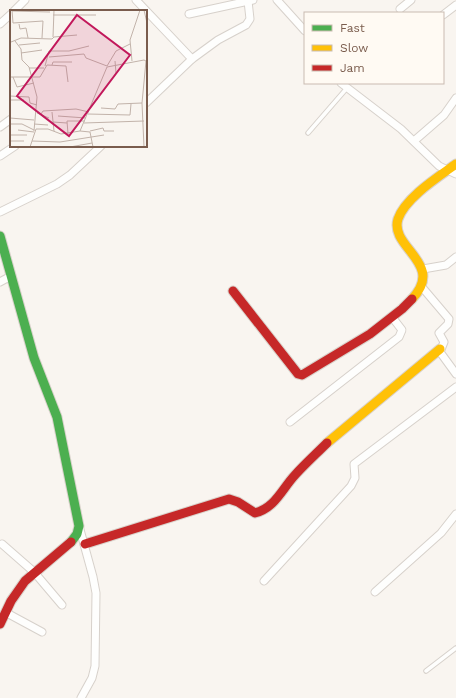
<svg xmlns="http://www.w3.org/2000/svg" width="456" height="698" font-family="'Work Sans',sans-serif">
	<style>
		.lines { fill: none; stroke-linecap: round; stroke-linejoin: round }
		.lane-casing { stroke: #d7d1cb; stroke-width: 5.5 }
		.street-casing { stroke: #d7d1cb; stroke-width: 9 }
		.fast-casing { stroke: #d9d2cb; stroke-width: 11 }
		.slow-casing { stroke: #d9d2cb; stroke-width: 11 }
		.jam-casing { stroke: #d9d2cb; stroke-width: 11 }
		.lane { stroke: #fefefd; stroke-width: 3.5 }
		.street { stroke: #fefefd; stroke-width: 7 }
		.fast { stroke: #4caf50; stroke-width: 9 }
		.slow { stroke: #ffc107; stroke-width: 9 }
		.jam { stroke: #c62828; stroke-width: 9 }
		.inset-road { fill: none; stroke: #c2b3aa; stroke-width: 1 }
		.view { fill: #c2185b; fill-opacity: 0.15; stroke: #c2185b; stroke-width: 2 }
		.inset-edge { fill: none; stroke: #7a5c4d; stroke-width: 2 }
	</style>
	<rect width="100%" height="100%" fill="#f9f5f0"/>
	<g class="lines">
		<defs>
			<g id="lane">
				<polyline points="308,133 347,88"/>
				<polyline points="426,671 456,648"/>
			</g>
			<g id="street">
				<polyline points="136,0 192,59"/>
				<polyline points="277,0 305,31"/>
				<polyline points="400,9 411,0"/>
				<polyline points="14,11 25,0"/>
				<polyline points="189,14 253,0"/>
				<polyline points="443,15 456,5"/>
				<polyline points="0,24 11,14"/>
				<polyline points="341,83 401,129 439,166 456,174"/>
				<polyline points="146,103 192,59 218,40 246,25 250,19 248,1"/>
				<polyline points="0,127 11,119"/>
				<polyline points="414,141 444,115 456,98"/>
				<polyline points="0,156 15,146"/>
				<polyline points="0,212 57,184 70,175 101,146"/>
				<polyline points="423,269 446,265 456,257"/>
				<polyline points="0,282 11,276"/>
				<polyline points="421,286 449,319 448,324 439,333 444,342 440,352 456,374"/>
				<polyline points="290,422 399,337 402,330 392,317"/>
				<polyline points="79,526 93,577 96,593 95,666 92,678 81,698"/>
				<polyline points="2,544 34,572 62,605"/>
				<polyline points="264,581 351,486 355,478 354,464 456,387"/>
				<polyline points="375,592 441,533 456,514"/>
				<polyline points="5,612 42,632"/>
			</g>
			<polyline id="fast" points="0,236 34,358 57,417 79,526 77,534 71,542"/>
			<g id="slow">
				<path d="M412,299C446,263 389,248 398,219C405,198 438,177 456,164"/>
				<polyline points="327,443 440,349"/>
			</g>
			<g id="jam">
				<polyline points="233,291 298,374 302,375 370,334 402,309 412,299"/>
				<path d="M85,544L229,499L238,502L255,513C275,508 282,489 295,475C305,464 316,454 327,443"/>
				<polyline points="0,624 11,601 25,581 71,542"/>
			</g>
		</defs>
		<!-- lane casing -->
		<use href="#lane" class="lane-casing"/>
		<!-- street casing -->
		<use href="#street" class="street-casing"/>
		<!-- fast casing -->
		<use href="#fast" class="fast-casing"/>
		<!-- slow casing -->
		<use href="#slow" class="slow-casing"/>
		<!-- jam casing -->
		<use href="#jam" class="jam-casing"/>
		<!-- lane -->
		<use href="#lane" class="lane"/>
		<!-- street -->
		<use href="#street" class="street"/>
		<!-- fast -->
		<use href="#fast" class="fast"/>
		<!-- slow -->
		<use href="#slow" class="slow"/>
		<!-- jam -->
		<use href="#jam" class="jam"/>
	</g>
	<!-- overview -->
	<g transform="translate(10 10)">
		<rect width="137" height="137" fill="#f9f5f0"/>
		<path class="inset-road" d="M2,0L3,13L33,11L32,28M134,0L137,13M2,1L40,2M43,5H86M9,14L10,19L16,18L18,28M43,27L44,0M5,31L11,39L12,50L19,57L27,87L24,121M1,32L11,28L42,29L44,27L67,25M9,35L30,33M11,43L32,40M39,47L74,44L76,48L97,56M105,51L106,63M122,51L120,30L130,0M42,55L43,52H62M35,56L39,41H59L79,36M97,56L106,41L120,34M19,58H34M0,67H30L37,55L56,56L58,72M3,67L7,77L24,73M0,86L19,87L20,93L27,95M0,90H14M91,98L105,99L108,94L132,93M42,102L44,121M27,103L39,108M31,104L33,101L66,99L79,102M78,104L120,105L121,94M48,106L76,108M0,108L24,110M43,112L57,113M74,113L134,111M0,114H12L24,120M24,114L38,115M8,120L24,122M70,121L80,122L83,137M80,121L93,118L94,121H104M58,124L57,111H75M0,125H17M0,131H14M22,131L50,132L94,125M20,137L26,119H38L51,124L70,121L97,57L134,50L136,51L132,93L134,137M60,137L82,133"/>
		<path class="view" d="M67,5L120,45L59,126L7,86Z"/>
		<rect width="137" height="137" class="inset-edge"/>
	</g>
	<!-- legend -->
	<rect x="304" y="12" width="140" height="72" fill="#fffaf3" stroke="#cabbb1"/>
	<rect x="312" y="25" width="20" height="6" fill="#4caf50" stroke="#cabbb1"/>
	<text x="340" y="32" font-size="12" fill="#7a5c4d">Fast</text>
	<rect x="312" y="45" width="20" height="6" fill="#ffc107" stroke="#cabbb1"/>
	<text x="340" y="52" font-size="12" fill="#7a5c4d">Slow</text>
	<rect x="312" y="65" width="20" height="6" fill="#c62828" stroke="#cabbb1"/>
	<text x="340" y="72" font-size="12" fill="#7a5c4d">Jam</text>
</svg>
